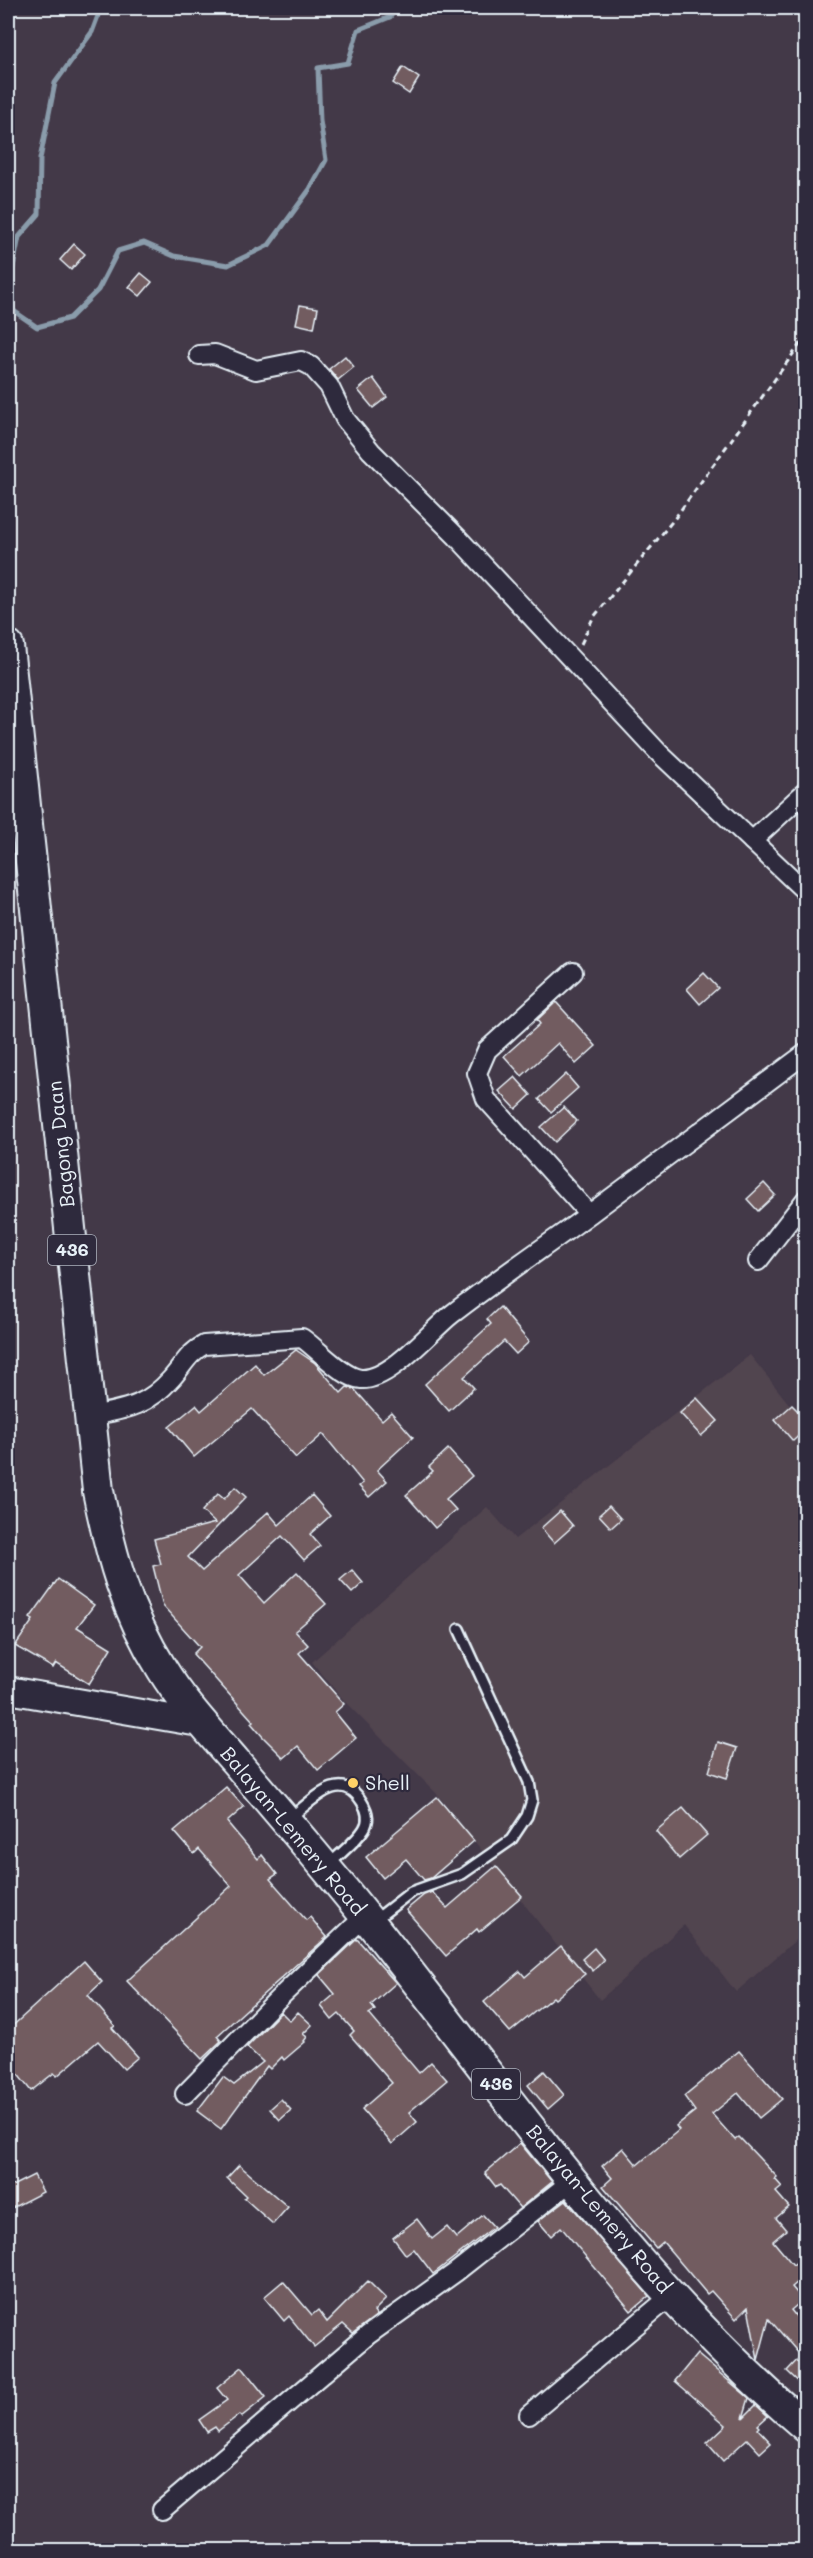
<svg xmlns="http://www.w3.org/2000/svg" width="813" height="2558" font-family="Mali,sans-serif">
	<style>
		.built { fill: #51444f }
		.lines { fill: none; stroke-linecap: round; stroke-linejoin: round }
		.stream { stroke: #8a9cab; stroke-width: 5 }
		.building { fill: #725c60; stroke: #e8f1f8; stroke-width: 1.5 }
		.service-casing { stroke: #e8f1f8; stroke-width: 14 }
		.minor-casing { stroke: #e8f1f8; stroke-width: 22 }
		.secondary-casing { stroke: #e8f1f8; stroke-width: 30 }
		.primary-casing { stroke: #e8f1f8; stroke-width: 34 }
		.path { stroke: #e8f1f8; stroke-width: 3; stroke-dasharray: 6 4.5; stroke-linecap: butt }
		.service { stroke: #2f2a3d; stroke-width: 9 }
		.minor { stroke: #2f2a3d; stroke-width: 18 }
		.secondary { stroke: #2f2a3d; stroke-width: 26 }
		.primary { stroke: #2f2a3d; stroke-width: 30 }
		.poi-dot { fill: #ffd166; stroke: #2f2a3d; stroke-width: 2 }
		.labels { text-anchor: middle; stroke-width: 4.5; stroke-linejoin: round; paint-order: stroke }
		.shield { fill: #2f2a3d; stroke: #b0b5c0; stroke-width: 1.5 }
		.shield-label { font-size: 18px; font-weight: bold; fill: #e8f1f8 }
		.street-label { font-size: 20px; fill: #e8f1f8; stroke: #2f2a3d }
		.poi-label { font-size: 20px; fill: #e8f1f8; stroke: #2f2a3d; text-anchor: start }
	</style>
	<rect width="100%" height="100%" fill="#433948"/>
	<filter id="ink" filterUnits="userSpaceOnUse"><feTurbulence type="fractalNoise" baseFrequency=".0167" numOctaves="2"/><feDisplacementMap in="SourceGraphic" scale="12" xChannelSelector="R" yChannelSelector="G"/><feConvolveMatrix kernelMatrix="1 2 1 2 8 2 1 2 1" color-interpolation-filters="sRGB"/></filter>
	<g filter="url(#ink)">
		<!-- built -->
		<polygon class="built" points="750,1355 805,1424 805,1932 736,1992 684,1925 600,2000 437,1794 347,1704 312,1662 487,1507 515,1539"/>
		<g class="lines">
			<!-- stream -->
			<g class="stream">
				<polyline points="8,277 12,272 19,237 39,214 40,159 55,83 92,32 101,8"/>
				<polyline points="8,307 37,327 70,318 98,290 118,251 144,243 174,256 228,265 269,245 310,189 326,160 320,121 318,68 348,63 358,30 390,17 396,8"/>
			</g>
		</g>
		<!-- building -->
		<g class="building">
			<polygon points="403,67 419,78 409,94 393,83"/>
			<polygon points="74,244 85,254 71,270 60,260"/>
			<polygon points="141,273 152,282 140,296 129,287"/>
			<polygon points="300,305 318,308 314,328 296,324"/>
			<polygon points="345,356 354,367 338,380 329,369"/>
			<polygon points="373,378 387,397 373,408 358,390"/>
			<polygon points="704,973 718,988 700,1004 687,989"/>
			<polygon points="556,1002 596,1046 576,1064 558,1043 522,1076 504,1056 540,1024 537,1020"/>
			<polygon points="566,1074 578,1088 551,1112 539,1099"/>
			<polygon points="515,1077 531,1095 516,1109 499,1091"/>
			<polygon points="564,1107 577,1121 555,1142 541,1127"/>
			<polygon points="764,1183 775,1195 758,1211 747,1199"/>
			<polygon points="500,1307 529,1342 516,1354 504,1341 464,1377 474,1388 449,1411 425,1384 491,1324 487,1319"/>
			<polygon points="296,1350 315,1363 341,1393 347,1387 354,1389 382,1420 391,1412 413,1437 377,1470 387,1481 369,1497 359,1486 363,1483 323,1434 296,1458 252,1409 194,1457 169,1427 196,1405 201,1411 255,1364 264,1375"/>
			<polygon points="697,1398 718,1421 701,1436 680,1413"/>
			<polygon points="792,1405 806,1419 806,1429 793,1441 775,1420"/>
			<polygon points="448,1449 472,1476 446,1499 456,1510 435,1528 406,1495 433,1471 429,1467"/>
			<polygon points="235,1487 246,1497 188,1557 202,1571 268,1512 279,1525 312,1495 330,1516 310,1534 320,1546 304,1560 282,1536 239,1575 264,1603 297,1572 326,1604 295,1631 308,1645 299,1653 344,1704 335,1712 356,1738 318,1770 298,1746 284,1758 263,1737 251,1723 253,1721 193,1654 200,1647 163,1606 153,1566 161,1564 154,1539 215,1523 202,1511 218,1494 224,1499"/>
			<polygon points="609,1506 621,1519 611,1528 599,1515"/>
			<polygon points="560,1511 573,1526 554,1543 541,1528"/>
			<polygon points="352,1570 363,1583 352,1593 340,1580"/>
			<polygon points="58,1579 94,1605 77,1627 111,1648 89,1684 56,1663 53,1668 15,1646 33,1620 30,1618"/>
			<polygon points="718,1742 737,1748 727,1778 709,1772"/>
			<polygon points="226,1787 244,1807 227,1822 258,1859 262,1855 277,1874 270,1879 306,1920 310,1917 327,1937 217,2036 221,2041 202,2059 127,1981 231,1886 199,1849 194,1854 174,1831"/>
			<polygon points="437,1797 474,1841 431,1878 424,1880 406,1859 383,1878 366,1857"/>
			<polygon points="683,1808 707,1835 679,1859 656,1831"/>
			<polygon points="496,1866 522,1896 479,1932 477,1929 446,1956 406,1910 424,1895 432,1892 447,1908"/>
			<polygon points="357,1939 396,1983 371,2005 375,2010 369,2014 419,2073 431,2062 447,2080 409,2112 417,2122 392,2144 362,2109 392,2083 350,2035 354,2031 339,2014 332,2020 321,2006 335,1994 319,1975"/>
			<polygon points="561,1946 585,1974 555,1999 553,1997 510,2032 484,2002 520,1971 525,1977"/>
			<polygon points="594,1948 604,1960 593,1971 582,1959"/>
			<polygon points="84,1961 102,1982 88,1995 115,2026 112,2028 138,2057 124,2069 98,2041 57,2076 54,2073 31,2091 8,2062 8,2030"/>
			<polygon points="281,2012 290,2021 298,2012 312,2025 303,2034 307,2037 304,2041 305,2042 284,2060 282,2057 270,2069 267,2066 221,2129 197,2111 223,2077 234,2085 263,2062 247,2047"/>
			<polygon points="739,2051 782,2099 759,2118 738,2093 712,2114 735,2140 739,2137 777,2177 775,2179 782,2187 776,2192 789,2207 776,2218 786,2230 773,2241 793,2265 798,2261 806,2269 806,2275 792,2287 803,2300 791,2310 806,2329 806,2389 787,2371 801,2356 769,2319 758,2360 748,2307 736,2319 711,2291 707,2294 663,2242 656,2248 603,2186 612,2178 602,2166 623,2148 637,2165 679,2130 676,2126 695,2111 684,2096"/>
			<polygon points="544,2071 564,2095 548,2109 528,2085"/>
			<polygon points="281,2099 291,2110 280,2120 270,2109"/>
			<polygon points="520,2143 552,2182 520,2208 500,2185 496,2187 485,2173"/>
			<polygon points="239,2165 288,2207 273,2224 244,2198 246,2196 227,2178"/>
			<polygon points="34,2175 43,2192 8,2210 8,2188"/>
			<polygon points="566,2200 649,2296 631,2311 561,2227 551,2236 538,2221"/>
			<polygon points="483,2215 494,2227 433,2274 414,2249 406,2255 393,2238 417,2219 432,2239 447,2227 456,2238"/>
			<polygon points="283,2281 312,2315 318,2310 327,2322 368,2281 386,2299 374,2311 377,2315 353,2333 343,2324 314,2347 289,2316 284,2321 264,2297"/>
			<polygon points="697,2354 749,2398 743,2418 756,2405 768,2416 758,2425 760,2427 758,2429 771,2443 760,2453 747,2439 723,2461 707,2443 726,2425 675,2381"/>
			<polygon points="242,2367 266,2397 241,2417 239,2415 218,2431 215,2427 207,2432 199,2420 227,2400 217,2388"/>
		</g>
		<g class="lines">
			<defs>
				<g id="service">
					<path d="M290,1818C312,1801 341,1767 362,1802C367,1810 370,1820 364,1829C356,1842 339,1854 328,1866"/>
					<polyline points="375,1920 411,1892 462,1874 511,1840 527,1816 532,1800 529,1782 459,1629"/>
				</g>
				<g id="minor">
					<polyline points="199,355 215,354 256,370 301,361 311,366 329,386 345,419 371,451 457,537 659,753 806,892"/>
					<polyline points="752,841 806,791"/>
					<polyline points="573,972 487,1050 477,1073 486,1099 589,1214"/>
					<polyline points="758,1261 806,1199"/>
					<path d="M91,1416C126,1409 146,1407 171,1379C183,1366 188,1353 204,1345L302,1338C318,1349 343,1378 361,1379C390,1381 430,1331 452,1314C497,1279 545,1247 591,1213C663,1160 734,1106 806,1053"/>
					<polyline points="185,2094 277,2000 365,1916"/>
					<polyline points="529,2415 671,2296"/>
					<polyline points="162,2510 368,2335 456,2272 573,2180"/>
				</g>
				<polyline id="secondary" points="8,1690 205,1724"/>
				<path id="primary" d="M8,646L98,1491C111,1556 126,1612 162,1669C182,1702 211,1733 236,1762C281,1815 327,1868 370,1922C508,2096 636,2282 806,2427"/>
			</defs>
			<!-- service casing -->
			<use href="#service" class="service-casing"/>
			<!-- minor casing -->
			<use href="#minor" class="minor-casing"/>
			<!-- secondary casing -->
			<use href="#secondary" class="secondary-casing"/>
			<!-- primary casing -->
			<use href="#primary" class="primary-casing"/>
			<!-- path -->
			<polyline class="path" points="581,644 593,618 675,518 806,336"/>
			<!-- service -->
			<use href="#service" class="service"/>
			<!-- minor -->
			<use href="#minor" class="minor"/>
			<!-- secondary -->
			<use href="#secondary" class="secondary"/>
			<!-- primary -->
			<use href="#primary" class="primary"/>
		</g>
	</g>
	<!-- markers -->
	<circle class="poi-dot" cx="353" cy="1783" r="6"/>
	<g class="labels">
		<!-- shield labels -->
		<g class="shield">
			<rect x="48" y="1235" width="48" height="30" rx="4.5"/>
			<rect x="472" y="2069" width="48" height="30" rx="4.5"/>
		</g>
		<g class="shield-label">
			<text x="72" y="1256">436</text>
			<text x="496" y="2090">436</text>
		</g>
		<!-- street labels -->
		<g class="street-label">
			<text transform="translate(61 1144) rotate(-96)" y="7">Bagong Daan</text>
			<text transform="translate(293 1831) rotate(50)" y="7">Balayan-Lemery Road</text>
			<text transform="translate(599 2209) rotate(50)" y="7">Balayan-Lemery Road</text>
		</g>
		<!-- poi labels -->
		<g class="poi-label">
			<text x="365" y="1790">Shell</text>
		</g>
	</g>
	<!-- margin -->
	<rect width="813" height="2558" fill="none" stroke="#2f2a3d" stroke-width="30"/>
	<rect x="15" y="15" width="783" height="2528" fill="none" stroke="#e8f1f8" stroke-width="2" filter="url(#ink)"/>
</svg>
